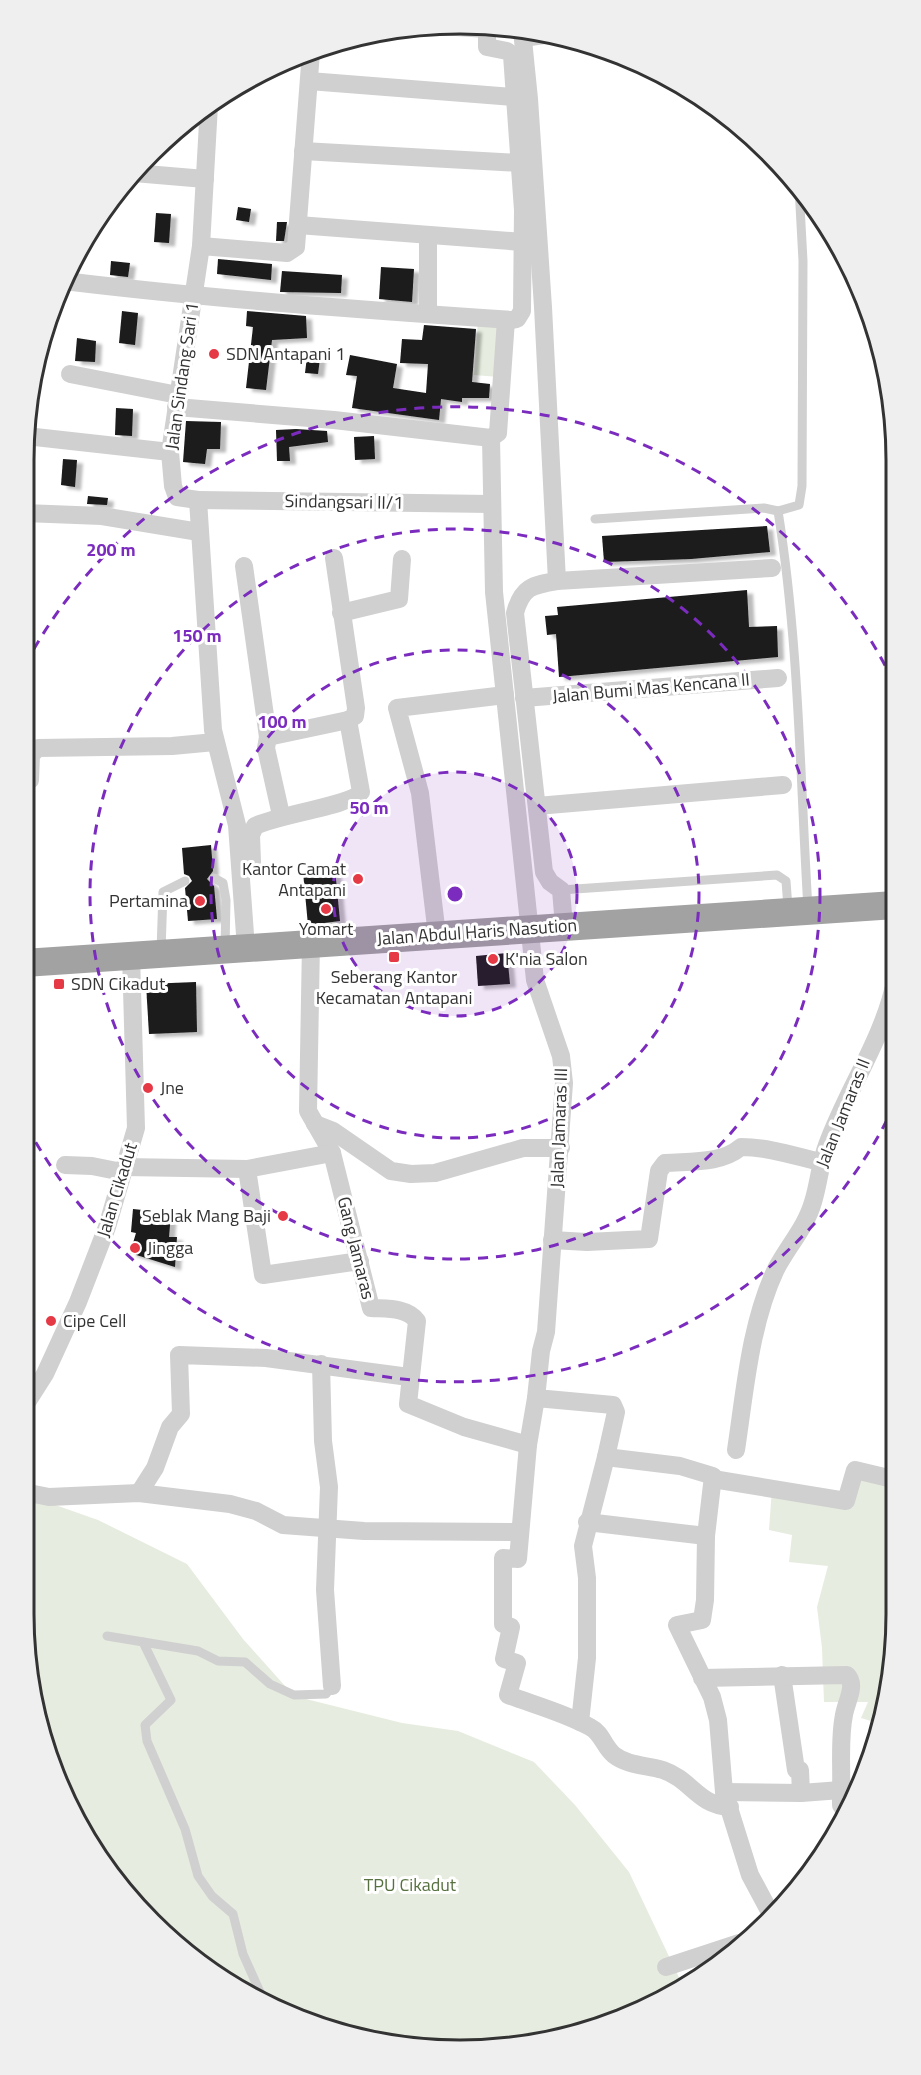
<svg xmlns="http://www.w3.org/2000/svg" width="921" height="2075" font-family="'Titillium Web',sans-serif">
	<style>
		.green { fill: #e6ecdf }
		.building { fill: #1a1a1a; filter: url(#shadow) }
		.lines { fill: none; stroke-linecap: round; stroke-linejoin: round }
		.service { stroke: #d0d0d0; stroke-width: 9 }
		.minor { stroke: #d0d0d0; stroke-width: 18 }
		.trunk { stroke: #a2a2a2; stroke-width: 28 }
		.ring { fill: none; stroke: #7b2cbf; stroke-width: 3; stroke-dasharray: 10 8 }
		.poi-dot { fill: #e63946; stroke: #fff; stroke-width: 2 }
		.labels { text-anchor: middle; stroke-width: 6; stroke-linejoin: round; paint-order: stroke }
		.poi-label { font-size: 18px; fill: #333; stroke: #fff; text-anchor: start }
		.street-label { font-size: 18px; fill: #333; stroke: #fff }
		.park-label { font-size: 18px; fill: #56703f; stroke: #fff }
		.rim { fill: none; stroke: #333; stroke-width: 3 }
		.centre { fill: #7b2cbf; stroke: #fff; stroke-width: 3 }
		.ring-label { font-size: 18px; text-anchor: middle; font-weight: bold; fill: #7b2cbf; stroke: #fff; stroke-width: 6; stroke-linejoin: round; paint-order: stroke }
	</style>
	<defs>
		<filter id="shadow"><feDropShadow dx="6" dy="3.5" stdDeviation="1.5" flood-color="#0004"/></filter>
	</defs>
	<rect width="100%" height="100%" fill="#fff"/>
	<!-- green -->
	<g class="green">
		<polygon points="478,321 503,323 499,377 474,375"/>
		<path d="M855,1470L897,1480C897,1560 905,1646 881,1724L861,1718L868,1702H824L822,1648L817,1607L828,1566L789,1562L792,1535L769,1530L772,1489L846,1501Z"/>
		<polygon points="24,1494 98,1520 187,1564 243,1639 294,1696 402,1723 458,1731 534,1762 575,1805 629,1872 684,1988 678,1993 545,2043 460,2051 376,2043 243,1993 132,1902 82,1832 47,1755 24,1614"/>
	</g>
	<!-- building -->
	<g class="building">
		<polygon points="238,207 251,209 249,222 236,220"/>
		<polygon points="156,213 171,214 169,243 154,242"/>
		<polygon points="277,222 287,222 284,241 276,241"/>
		<polygon points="218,259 272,264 271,280 217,274"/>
		<polygon points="111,261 130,263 128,277 110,275"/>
		<polygon points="381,267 414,269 412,302 379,299"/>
		<polygon points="282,271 342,275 341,293 280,292"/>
		<polygon points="122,311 138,313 135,345 119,343"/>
		<polygon points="247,311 306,316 307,338 272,340 266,390 246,388 253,327 246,326"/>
		<polygon points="424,325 476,329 472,382 490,384 489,398 462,398 462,402 441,399 439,420 352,408 357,376 346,375 350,355 397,364 393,388 426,393 428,364 400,363 402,339 422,340"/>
		<polygon points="77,338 96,341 95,362 75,361"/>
		<polygon points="308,349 321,350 318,374 305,373"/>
		<polygon points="116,408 133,409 132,436 115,435"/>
		<polygon points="186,421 221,422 220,449 207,449 205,464 183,462"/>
		<polygon points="296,429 327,431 328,442 289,447 290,461 277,461 276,430"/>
		<polygon points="374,436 375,459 355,460 354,437"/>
		<polygon points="63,459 77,460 75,487 61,485"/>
		<polygon points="88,496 108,498 107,505 87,504"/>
		<polygon points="767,526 770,552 691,559 604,562 602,536"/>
		<polygon points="747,590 749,627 777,626 778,657 559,677 556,634 547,635 545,616 558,615 557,607"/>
		<polygon points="211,845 213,871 207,879 214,886 217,919 188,921 185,888 192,881 189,876 184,874 182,848"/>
		<polygon points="335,869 340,921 308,925 303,872"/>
		<polygon points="507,953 510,984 478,986 476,956"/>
		<polygon points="196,982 197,1032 149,1034 146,984"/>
		<polygon points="133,1209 171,1213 169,1237 177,1237 175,1267 130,1253 136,1233 131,1232"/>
	</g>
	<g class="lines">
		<!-- service -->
		<g class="service">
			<polyline points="778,511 799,505 802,486 803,261 799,187"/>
			<path d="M595,519L764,508L778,511C799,642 800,776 808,909"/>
			<polyline points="214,878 223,883 226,900 225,948"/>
			<polyline points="561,890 777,875 786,881 788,908"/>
			<polyline points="161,951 163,892 185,881"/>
			<polyline points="107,1636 198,1651 218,1661 245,1662 270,1684 294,1695 326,1694 332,1686"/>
			<polyline points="143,1642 171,1700 145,1725 147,1741 185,1829 198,1876 212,1896 233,1914 243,1954 264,2001"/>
		</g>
		<!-- minor -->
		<g class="minor">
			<polyline points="441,26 487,29"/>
			<polyline points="522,30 529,99 543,307 557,581"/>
			<polyline points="523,38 551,34"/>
			<polyline points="309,81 514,97"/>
			<polyline points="209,105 201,246 170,452 173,486 177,497 198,500 213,730 237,825 246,948"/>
			<polyline points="303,151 520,163"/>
			<polyline points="134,173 205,179"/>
			<polyline points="298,225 523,242"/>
			<polyline points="428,236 428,313"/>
			<polyline points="201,246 287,253 296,247 311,52"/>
			<path d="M64,281C213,299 362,310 512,320L517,319L522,311L523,210L512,55L507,51L487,47V27"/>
			<polyline points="506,320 498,433 491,438 494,592 535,980 561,1056 564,1083 546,1332 541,1351 536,1398 613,1405 616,1412 606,1457 680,1466 713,1476 706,1536 705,1600 702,1620 677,1625 712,1697 718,1720 724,1792 750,1875 772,1916"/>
			<polyline points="70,374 178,395"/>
			<polyline points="176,407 334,420 491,438"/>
			<polyline points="26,436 170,452"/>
			<polyline points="198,500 491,504"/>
			<polyline points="24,513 102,516 199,532"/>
			<polyline points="244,566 268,737"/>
			<polyline points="341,613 399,599 402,559"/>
			<polyline points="524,698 778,678"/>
			<polyline points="24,783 30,780 31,755 38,748 172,746 215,742"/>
			<polyline points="537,806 783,785"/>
			<polyline points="281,815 266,748 268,737 348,720"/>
			<path d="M252,862L251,835L255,826C276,815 352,805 361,792L348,720L355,716L356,708L334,558"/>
			<path d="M564,926L561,890L550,882L544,872L515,613C522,587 532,585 557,581L772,568"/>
			<polyline points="437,935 420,793 397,708 505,695"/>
			<path d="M311,943L308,1111L332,1153L371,1308C386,1309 407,1307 417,1321L408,1404L464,1427L528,1445"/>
			<polyline points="315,1124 333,1131 391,1171 411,1174 435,1173 523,1148 561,1148"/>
			<polyline points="65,1165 92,1166 122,1172"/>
			<polyline points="124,1167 247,1169 332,1153"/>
			<polyline points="247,1169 263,1275 360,1261"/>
			<path d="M552,1240L587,1242L649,1239L659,1171L665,1163C691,1161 721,1164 741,1147C768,1147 795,1156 821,1162"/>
			<polyline points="321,1364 323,1441 329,1487 325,1590 332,1686"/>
			<path d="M536,1398L528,1445L518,1559L503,1558V1624L511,1627L504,1659L517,1663L508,1695C535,1705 565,1713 590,1727C602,1733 604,1747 614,1755C628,1766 647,1765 663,1770C692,1780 697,1805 730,1807"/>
			<polyline points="24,1407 45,1374 78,1302 107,1227 136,1128 131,955"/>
			<path d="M736,1450C745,1391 750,1324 776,1269C788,1246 806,1227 813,1202C819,1183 820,1163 827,1145C847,1090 883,1039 895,982"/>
			<polyline points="713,1479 846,1501 855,1470 897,1480"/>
			<polyline points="24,1492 49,1497 139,1493 230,1504 256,1511 283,1525 364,1531 518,1532"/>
			<polyline points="139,1493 155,1468 170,1427 181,1414 179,1355 266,1358 409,1377"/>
			<polyline points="587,1522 706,1536"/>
			<polyline points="782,1675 796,1770 800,1770 801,1793"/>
			<path d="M702,1678L847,1675C857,1685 846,1702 844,1715C839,1739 842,1766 841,1790H858"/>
			<polyline points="580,1722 587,1658 587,1578 583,1546 606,1457"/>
			<polyline points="724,1792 801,1793 841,1790 841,1805 845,1811"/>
			<polyline points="666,1967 739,1943"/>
		</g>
		<!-- trunk -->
		<polyline class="trunk" points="24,963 895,905"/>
	</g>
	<!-- distance rings -->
	<circle cx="455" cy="894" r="122" fill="#7b2cbf" fill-opacity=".12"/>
	<g class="ring">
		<circle cx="455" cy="894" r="122"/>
		<circle cx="455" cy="894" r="244"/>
		<circle cx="455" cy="894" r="365"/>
		<path d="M895 1104A487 487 0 0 1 25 1123M25 665A487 487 0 0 1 893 681"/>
	</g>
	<!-- markers -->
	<g class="poi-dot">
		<circle cx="214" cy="354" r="6"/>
		<circle cx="358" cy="879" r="6"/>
		<circle cx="200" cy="901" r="6"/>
		<circle cx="326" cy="909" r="6"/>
		<rect x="388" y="951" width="12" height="12" rx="3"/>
		<circle cx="493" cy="959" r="6"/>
		<rect x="53" y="978" width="12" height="12" rx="3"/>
		<circle cx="148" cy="1088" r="6"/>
		<circle cx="283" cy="1216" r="6"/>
		<circle cx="135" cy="1248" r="6"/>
		<circle cx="51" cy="1321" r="6"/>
	</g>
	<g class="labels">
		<!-- poi labels -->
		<g class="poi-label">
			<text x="226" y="360">SDN Antapani 1</text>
			<text x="346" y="875" text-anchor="end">Kantor Camat<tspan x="346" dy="21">Antapani</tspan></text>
			<text x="188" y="907" text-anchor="end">Pertamina</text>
			<text x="326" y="935" text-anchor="middle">Yomart</text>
			<text x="505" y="965">K'nia Salon</text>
			<text x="394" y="983" text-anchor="middle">Seberang Kantor<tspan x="394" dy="21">Kecamatan Antapani</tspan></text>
			<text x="71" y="990">SDN Cikadut</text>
			<text x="160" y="1094">Jne</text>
			<text x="271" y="1222" text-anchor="end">Seblak Mang Baji</text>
			<text x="147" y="1254">Jingga</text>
			<text x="63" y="1327">Cipe Cell</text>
		</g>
		<!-- street labels -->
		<g class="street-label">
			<text transform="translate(182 376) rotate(-82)" y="6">Jalan Sindang Sari 1</text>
			<text transform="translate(344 502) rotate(1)" y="6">Sindangsari II/1</text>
			<text transform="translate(651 688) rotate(-5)" y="6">Jalan Bumi Mas Kencana II</text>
			<text transform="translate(477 932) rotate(-4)" y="6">Jalan Abdul Haris Nasution</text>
			<text transform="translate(843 1113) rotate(-68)" y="6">Jalan Jamaras II</text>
			<text transform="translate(559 1128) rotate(-88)" y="6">Jalan Jamaras III</text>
			<text transform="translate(117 1190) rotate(-73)" y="6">Jalan Cikadut</text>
			<text transform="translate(356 1248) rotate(76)" y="6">Gang Jamaras</text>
		</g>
		<!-- park labels -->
		<g class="park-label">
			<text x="410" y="1891">TPU Cikadut</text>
		</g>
	</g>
	<!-- crop -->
	<path d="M0 0H921V2075H0ZM460 34H460A426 426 0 0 1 886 460V1614A426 426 0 0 1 460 2040H460A426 426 0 0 1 34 1614V460A426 426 0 0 1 460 34Z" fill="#efefef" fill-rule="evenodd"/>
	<path class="rim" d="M460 34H460A426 426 0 0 1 886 460V1614A426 426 0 0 1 460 2040H460A426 426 0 0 1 34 1614V460A426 426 0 0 1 460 34Z"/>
	<circle cx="455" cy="894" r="9" class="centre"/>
	<g class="ring-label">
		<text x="111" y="556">200 m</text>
		<text x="197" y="642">150 m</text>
		<text x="282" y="728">100 m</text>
		<text x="369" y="814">50 m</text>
	</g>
</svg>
